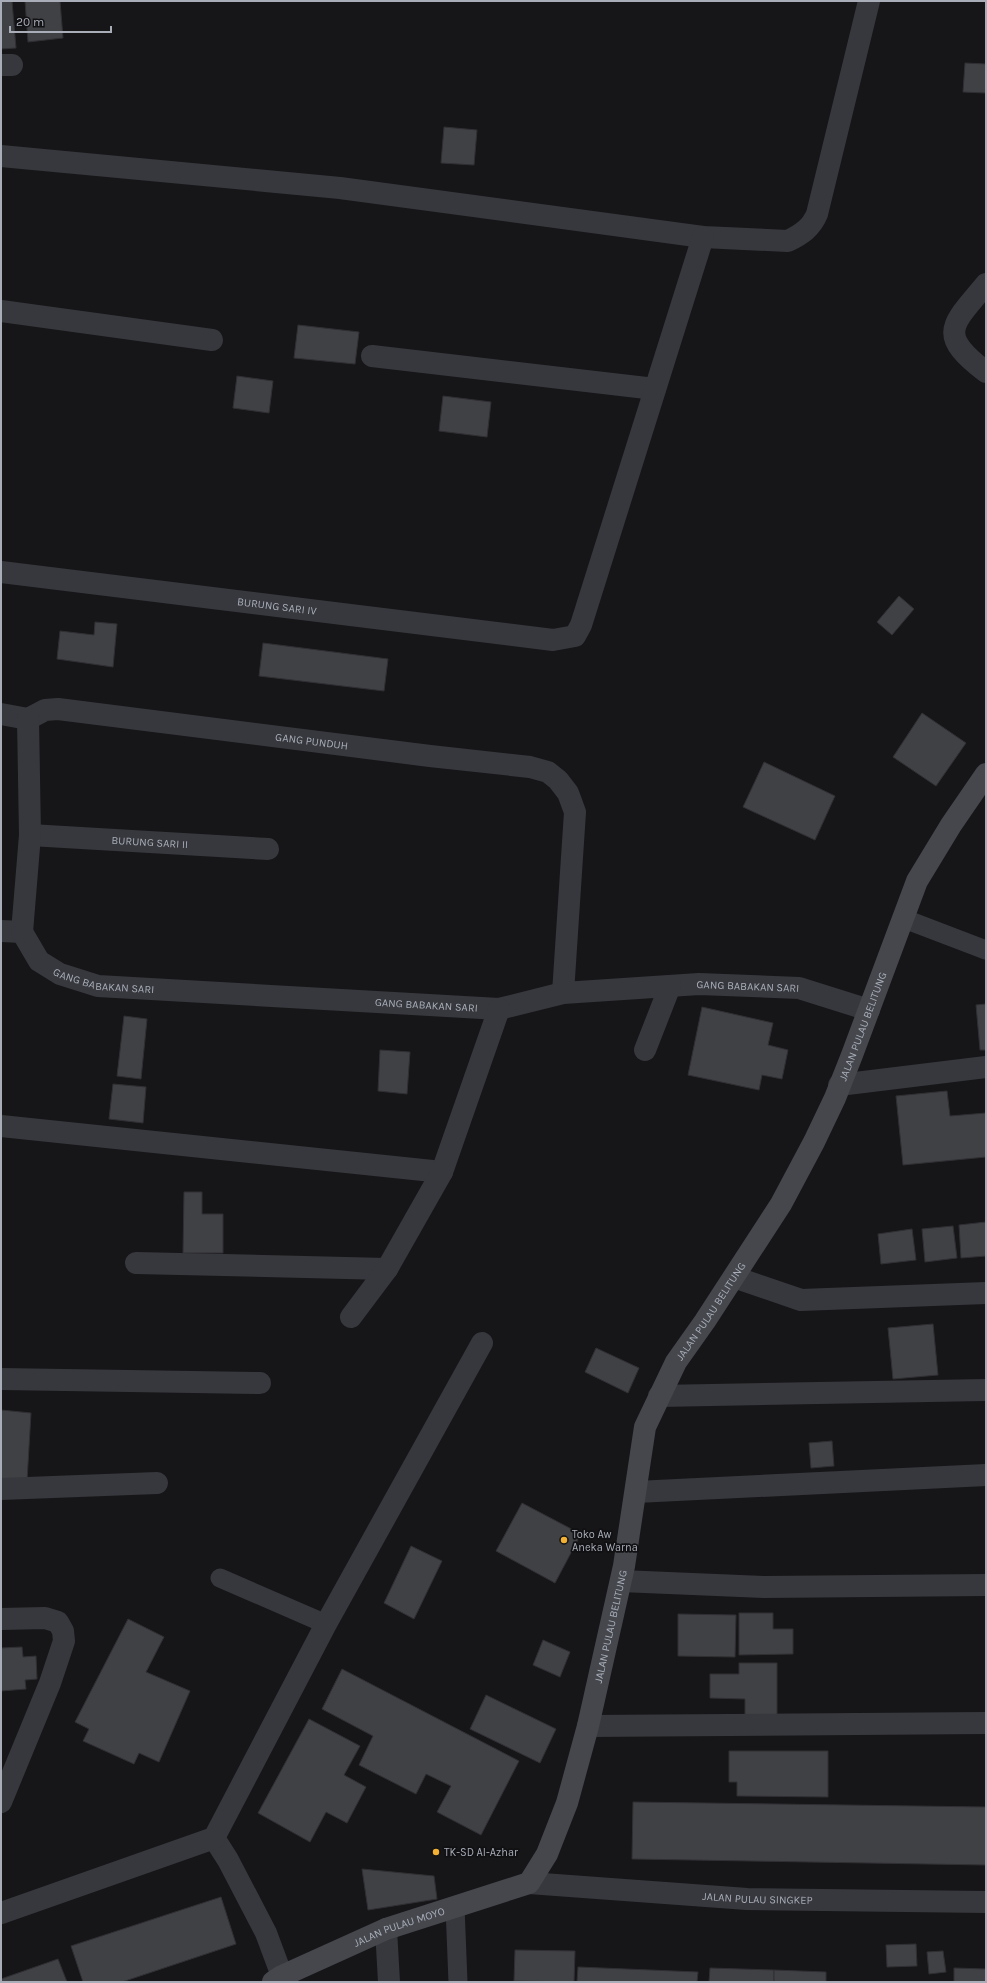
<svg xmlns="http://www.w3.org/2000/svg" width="987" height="1983" font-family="Karla,sans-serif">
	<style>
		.building { fill: #404145; stroke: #303034 }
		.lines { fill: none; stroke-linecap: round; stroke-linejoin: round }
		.lane { stroke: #37383d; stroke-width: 19 }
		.street { stroke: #37383d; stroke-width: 22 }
		.secondary { stroke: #45474d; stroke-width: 22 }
		.poi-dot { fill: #f2b134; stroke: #111113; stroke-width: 1.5 }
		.labels { text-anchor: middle; stroke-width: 3.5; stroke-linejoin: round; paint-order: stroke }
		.street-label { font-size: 11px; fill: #a8adb8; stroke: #111113 }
		.poi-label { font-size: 11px; fill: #a8adb8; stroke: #111113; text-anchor: start }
	</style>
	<rect width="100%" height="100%" fill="#161618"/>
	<!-- building -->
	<g class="building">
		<polygon points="1,1 12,1 16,48 1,49"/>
		<polygon points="25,1 60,1 63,38 28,42"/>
		<polygon points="965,63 986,64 986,93 963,92"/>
		<polygon points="444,127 477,130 474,165 441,163"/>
		<polygon points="298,325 359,332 355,364 294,358"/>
		<polygon points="237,376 273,381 269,413 233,408"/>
		<polygon points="443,396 491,402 487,437 439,431"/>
		<polygon points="899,596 914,609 892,635 877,622"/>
		<polygon points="95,622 117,624 113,667 57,659 60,631 94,635"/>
		<polygon points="263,643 388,659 384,691 259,676"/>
		<polygon points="922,713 966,743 936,786 893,757"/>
		<polygon points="764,762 835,796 815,840 743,807"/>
		<polygon points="986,1004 986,1050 980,1050 976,1005"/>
		<polygon points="702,1007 773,1023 768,1045 788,1050 782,1079 762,1075 759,1090 688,1075"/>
		<polygon points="124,1016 147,1019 141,1079 117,1076"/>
		<polygon points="380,1050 410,1052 407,1094 378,1091"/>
		<polygon points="113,1084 146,1087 143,1123 109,1119"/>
		<polygon points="947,1091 950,1116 986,1113 986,1157 903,1165 896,1096"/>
		<polygon points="184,1192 202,1192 202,1214 223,1214 223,1253 183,1253"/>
		<polygon points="986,1222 986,1256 961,1258 959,1225"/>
		<polygon points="953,1226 957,1258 925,1262 922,1229"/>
		<polygon points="912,1229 916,1260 881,1264 878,1234"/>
		<polygon points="933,1324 938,1375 893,1379 888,1328"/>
		<polygon points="596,1348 639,1368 628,1393 585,1372"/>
		<polygon points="1,1410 31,1413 27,1481 1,1480"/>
		<polygon points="832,1441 834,1466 811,1468 809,1443"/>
		<polygon points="522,1503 581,1534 555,1583 496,1551"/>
		<polygon points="411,1546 442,1561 414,1619 384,1603"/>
		<polygon points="739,1613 773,1613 773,1629 793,1629 793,1654 739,1655"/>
		<polygon points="678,1614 736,1615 735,1657 678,1656"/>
		<polygon points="128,1619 164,1637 146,1672 190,1691 159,1762 139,1753 134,1764 83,1741 89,1729 75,1722"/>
		<polygon points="543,1640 570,1652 560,1677 533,1665"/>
		<polygon points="22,1647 23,1657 36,1656 37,1679 25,1680 26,1689 1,1691 1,1648"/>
		<polygon points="739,1663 777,1663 777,1720 745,1720 745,1699 710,1698 710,1674 739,1674"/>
		<polygon points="342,1669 519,1761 481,1835 437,1812 451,1786 426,1774 416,1794 359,1765 373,1736 322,1709"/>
		<polygon points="486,1695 556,1729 540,1763 470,1729"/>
		<polygon points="309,1719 360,1746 344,1775 366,1787 347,1823 326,1812 310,1842 258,1813"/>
		<polygon points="729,1751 828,1751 828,1797 737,1796 737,1782 729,1782"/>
		<polygon points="633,1802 986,1807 986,1865 632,1859"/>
		<polygon points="362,1869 434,1876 437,1899 368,1910"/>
		<polygon points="221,1897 236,1944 122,1982 83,1982 71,1946"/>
		<polygon points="916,1944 917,1966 887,1967 886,1945"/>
		<polygon points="515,1950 575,1951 574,1982 514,1981"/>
		<polygon points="943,1951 946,1972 929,1974 927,1952"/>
		<polygon points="58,1959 67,1982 1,1982 1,1979"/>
		<polygon points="578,1967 698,1972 697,1982 577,1982"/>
		<polygon points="710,1968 774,1970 774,1982 709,1982"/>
		<polygon points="954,1968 986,1969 986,1982 954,1982"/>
		<polygon points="774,1970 826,1972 826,1982 774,1982"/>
	</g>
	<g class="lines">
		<!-- lane -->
		<g class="lane">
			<polyline points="902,918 986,950"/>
			<polyline points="220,1578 326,1624"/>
			<polyline points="455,1907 458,1982"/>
		</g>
		<!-- street -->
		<g class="street">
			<polyline points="1,65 12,65"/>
			<path d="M1,156L340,188L703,237L788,241C802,234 811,228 817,214L869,1"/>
			<path d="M986,284C952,325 936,334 986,372"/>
			<polyline points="1,311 212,340"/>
			<polyline points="372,356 655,389"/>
			<path id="s1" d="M1,572L553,640L575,636L581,625L703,237"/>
			<polyline points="1,714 28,719"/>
			<path id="s2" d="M28,719L45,710L58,709L430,756L530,767L548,772L558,780L568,793L575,812L563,993"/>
			<path id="s3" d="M30,835L268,849"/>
			<polyline points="1,931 22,932"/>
			<path id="s4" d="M22,932L39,961L60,974L98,986L499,1009L563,993L699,984L799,988L869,1010"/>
			<polyline points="22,932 30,835 28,719"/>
			<polyline points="645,1050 670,986"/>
			<polyline points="839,1085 986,1067"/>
			<polyline points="1,1126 442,1172"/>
			<polyline points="136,1263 387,1269"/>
			<polyline points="734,1277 801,1300 986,1293"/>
			<polyline points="351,1317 387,1269 442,1172 499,1009"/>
			<polyline points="1,1379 260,1383"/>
			<polyline points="659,1396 986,1390"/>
			<polyline points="1,1489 157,1483"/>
			<polyline points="636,1492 986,1475"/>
			<polyline points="621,1581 764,1587 986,1585"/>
			<polyline points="1,1619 45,1618 58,1622 63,1631 64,1641 50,1683 1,1802"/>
			<polyline points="588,1726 986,1723"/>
			<polyline points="214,1838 228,1860 266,1933 282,1976"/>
			<path id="s5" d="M529,1883L747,1899L986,1902"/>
			<polyline points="1,1913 214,1838 326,1624 482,1343"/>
			<polyline points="386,1929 389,1982"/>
		</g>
		<!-- secondary -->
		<path class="secondary" id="s6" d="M273,1982L282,1976L386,1929L529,1883L547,1854L567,1803L588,1726L624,1566L645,1427L676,1362L705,1321L781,1204L814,1142L835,1098L852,1055L917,881L951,825L986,774"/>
	</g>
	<!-- markers -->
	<g class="poi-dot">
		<circle cx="564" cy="1540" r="4"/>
		<circle cx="436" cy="1852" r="4"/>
	</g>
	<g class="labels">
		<!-- street labels -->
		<g class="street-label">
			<text dy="4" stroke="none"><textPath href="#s1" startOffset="278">BURUNG SARI IV</textPath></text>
			<text dy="4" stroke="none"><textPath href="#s2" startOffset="288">GANG PUNDUH</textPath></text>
			<text dy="4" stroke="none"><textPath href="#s3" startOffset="120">BURUNG SARI II</textPath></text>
			<text dy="4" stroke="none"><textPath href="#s4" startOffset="103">GANG BABAKAN SARI</textPath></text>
			<text dy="4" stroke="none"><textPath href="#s4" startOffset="751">GANG BABAKAN SARI</textPath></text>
			<text dy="4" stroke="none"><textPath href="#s4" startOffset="427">GANG BABAKAN SARI</textPath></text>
			<text dy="4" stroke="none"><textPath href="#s6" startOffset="1206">JALAN PULAU BELITUNG</textPath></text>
			<text dy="4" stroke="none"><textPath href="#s6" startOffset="882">JALAN PULAU BELITUNG</textPath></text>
			<text dy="4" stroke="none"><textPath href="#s6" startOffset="546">JALAN PULAU BELITUNG</textPath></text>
			<text dy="4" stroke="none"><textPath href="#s5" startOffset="229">JALAN PULAU SINGKEP</textPath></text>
			<text dy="4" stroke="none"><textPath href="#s6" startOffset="138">JALAN PULAU MOYO</textPath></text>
		</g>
		<!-- poi labels -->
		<g class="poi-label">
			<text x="572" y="1538">Toko Aw<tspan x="572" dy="13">Aneka Warna</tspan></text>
			<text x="444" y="1856">TK-SD Al-Azhar</text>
		</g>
	</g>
	<!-- border -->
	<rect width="987" height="1983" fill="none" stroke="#a8adb8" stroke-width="4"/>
	<!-- scale -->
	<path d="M10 26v6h101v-6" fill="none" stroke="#a8adb8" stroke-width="2"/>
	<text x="16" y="26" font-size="12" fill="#a8adb8" stroke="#111113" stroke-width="3" paint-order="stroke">20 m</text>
</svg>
